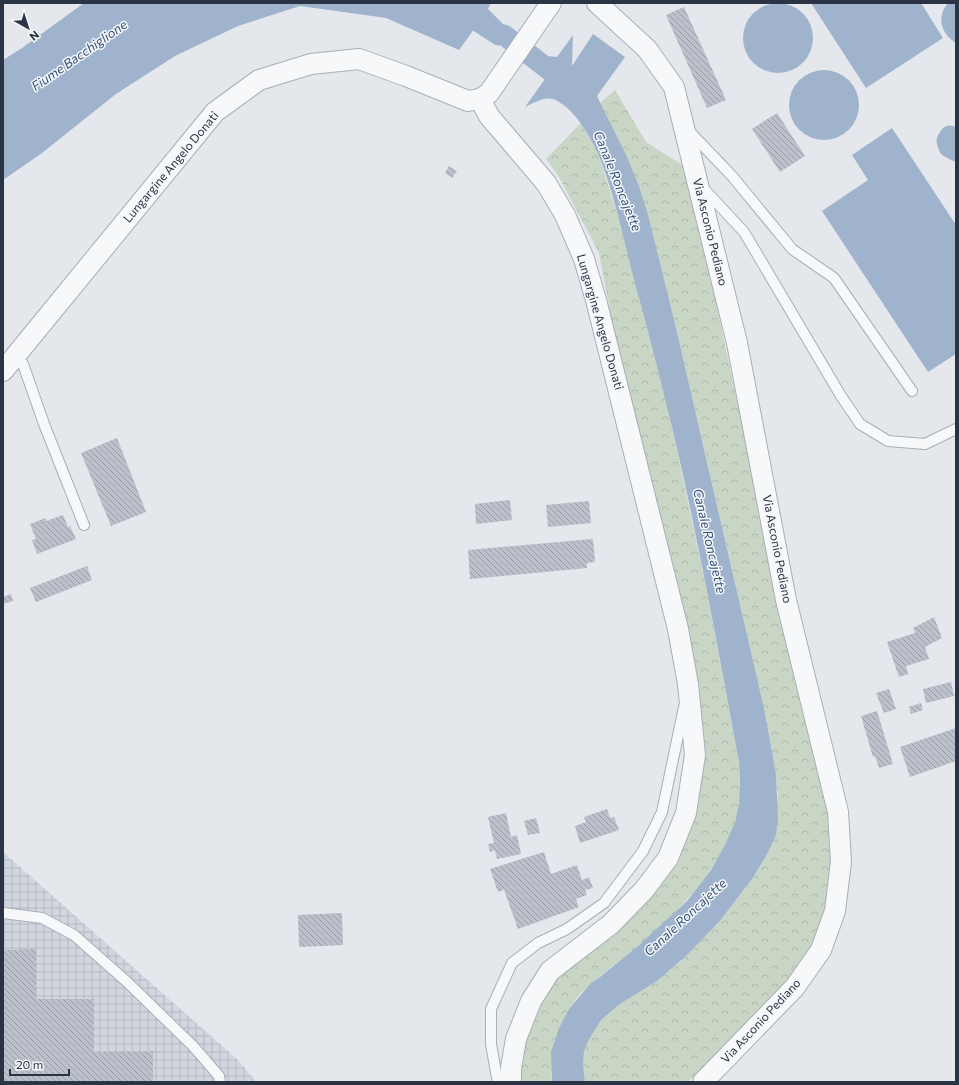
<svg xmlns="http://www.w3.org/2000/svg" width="959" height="1085" font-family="Commissioner,sans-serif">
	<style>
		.industrial { fill: url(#industrial-grid) }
		.forest { fill: url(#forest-crowns) }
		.water { fill: #9fb4cc }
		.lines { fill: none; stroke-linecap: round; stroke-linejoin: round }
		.canal { stroke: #9fb4cc; stroke-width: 21 }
		.building { fill: url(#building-back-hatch) }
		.service-casing { stroke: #a9aeb7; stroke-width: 12 }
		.minor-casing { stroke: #a9aeb7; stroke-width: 22 }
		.service { stroke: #f7f8fa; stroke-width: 10 }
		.minor { stroke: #f7f8fa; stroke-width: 20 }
		.labels { text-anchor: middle; stroke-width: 3; stroke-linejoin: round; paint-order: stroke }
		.street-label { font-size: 12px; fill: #2b3445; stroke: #f4f6f9 }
		.water-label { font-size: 13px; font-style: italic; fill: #34527a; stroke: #f4f6f9 }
	</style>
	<defs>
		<pattern id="industrial-grid" width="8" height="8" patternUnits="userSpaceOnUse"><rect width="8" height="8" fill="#d2d6de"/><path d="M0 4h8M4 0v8" fill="none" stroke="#b4b8c0"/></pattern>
		<pattern id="forest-crowns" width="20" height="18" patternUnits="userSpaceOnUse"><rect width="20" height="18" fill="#c9d6c5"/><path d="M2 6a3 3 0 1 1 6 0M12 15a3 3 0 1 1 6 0" fill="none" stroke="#adb8ab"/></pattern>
		<pattern id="building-back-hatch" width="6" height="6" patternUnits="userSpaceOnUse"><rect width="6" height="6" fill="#bbc0ca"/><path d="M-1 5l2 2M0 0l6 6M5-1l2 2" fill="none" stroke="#989da6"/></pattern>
	</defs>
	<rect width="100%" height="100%" fill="#e4e7ec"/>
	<!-- industrial -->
	<polygon class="industrial" points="3,852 238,1060 256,1082 3,1082"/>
	<!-- forest -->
	<g class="forest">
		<polygon points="615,90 646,142 687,168 781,605 834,812 835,858 826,906 813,946 789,984 729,1049 687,1082 585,1082 583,1064 584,1052 587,1041 601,1020 620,1004 657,981 687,955 719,922 752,879 766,856 778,796 776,774 764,708 702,439 639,186 600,103"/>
		<path d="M581,123L598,154L618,216L666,399L703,572L739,762C740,782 741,802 735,822C717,876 671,919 628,954C608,971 585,985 570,1007C567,1013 566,1021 564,1028C560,1043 555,1059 551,1074L552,1082H511L546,968L609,922L666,858L703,754L699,683L678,629L627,400L599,253L558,175L546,159Z"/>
	</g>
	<!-- water -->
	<g class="water">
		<circle cx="778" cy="38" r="35"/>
		<polygon points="84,3 491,3 488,9 504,25 499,35 475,28 459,50 386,18 300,6 238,26 175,56 116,94 42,153 3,180 3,60 22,48"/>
		<polygon points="811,3 921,3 943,38 866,88"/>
		<path d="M948,3H956V43C941,34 936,17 948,3Z"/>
		<path d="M593,34L625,57L597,96L627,157L639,186L648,215L675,324L764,708L776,774L778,818L776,835L766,856L752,879L719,922L687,955L657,981L620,1004L601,1020L588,1041L584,1052L583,1064L585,1082H552L551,1052L559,1028L569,1009L591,983L600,977L638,946L687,901L711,870L725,845L735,822L739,804L740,782L739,762C721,666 704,570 683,475C671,420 657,366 643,312C637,292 632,272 627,252C619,219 611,185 598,154C589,135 577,113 559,102C548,94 536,102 525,107L545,79L533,60L536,55L557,57L573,35L572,66Z"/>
		<circle cx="824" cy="105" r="35"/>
		<polygon points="892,128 956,225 956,354 928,372 822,211 868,180 852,155"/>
	</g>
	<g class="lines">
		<!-- canal -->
		<g class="canal">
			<polyline points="450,3 499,35 504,35 557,76"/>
			<polyline points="950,136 947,141 949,147 956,151"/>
		</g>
	</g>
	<!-- building -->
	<g class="building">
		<polygon points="684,7 726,100 707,108 666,15"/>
		<polygon points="777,113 805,156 780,172 752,129"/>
		<polygon points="449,166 457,171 452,178 445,173"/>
		<polygon points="117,438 146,512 111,526 81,453"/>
		<polygon points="510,500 512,520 476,524 475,504"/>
		<polygon points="589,501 591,523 548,527 546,505"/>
		<polygon points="63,515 68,527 70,526 76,539 37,554 32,540 36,539 30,524 45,518 46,521"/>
		<polygon points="593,539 595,562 587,563 587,568 470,579 468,550"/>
		<polygon points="87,566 92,580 36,602 30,588"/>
		<polygon points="11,594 13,601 3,604 3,597"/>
		<polygon points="934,617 942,638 925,647 929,659 906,666 908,674 899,677 887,642 915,633 913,628"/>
		<polygon points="951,682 954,696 926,703 923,689"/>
		<polygon points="889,689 896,709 884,713 876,693"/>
		<polygon points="921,703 923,710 911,714 909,707"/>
		<polygon points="877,711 893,764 879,768 875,756 873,757 861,716"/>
		<polygon points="956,728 956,761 910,777 900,747"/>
		<polygon points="607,809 610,818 614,817 619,830 580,843 575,826 586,822 584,817"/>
		<polygon points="506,813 511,837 517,835 521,854 497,859 495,850 490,852 488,844 494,843 488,817"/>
		<polygon points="536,818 540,833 528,835 524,821"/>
		<polygon points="544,852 551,874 577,865 582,880 589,877 593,888 585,890 587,895 576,899 579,907 518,929 504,890 519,884 498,892 490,869"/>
		<polygon points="342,913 343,945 299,947 298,915"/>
		<polygon points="36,949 36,999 94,999 94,1052 153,1051 153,1082 3,1082 3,950"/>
	</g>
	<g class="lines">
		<defs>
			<g id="service">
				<polyline points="689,131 732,176 792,249 834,278 912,391"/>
				<polyline points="702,187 744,232 841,396 860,424 888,441 925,444 956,429"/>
				<polyline points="14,358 23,364 44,424 84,525"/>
				<polyline points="3,913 42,918 74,935 126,981 193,1046 219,1076 220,1082"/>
				<polyline points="499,1082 497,1078 491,1044 491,1009 512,963 538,943 567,929 604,903 643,851 662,812 684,707"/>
			</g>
			<g id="minor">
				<polyline points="597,3 647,49 674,87 737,343 786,600 838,812 841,862 835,911 821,950 795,987 703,1082"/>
				<polyline points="480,99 489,116 546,183 565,215 584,259 596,300 678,629 688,684 695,755 686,813 668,858 644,890 611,924 550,971 531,1001 516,1039 511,1068 511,1082"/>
				<polyline points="480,99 489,93 551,3"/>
				<polyline points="3,371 215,112 259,80 311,64 359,59 406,76 468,101 480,99"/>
			</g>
		</defs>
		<!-- service casing -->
		<use href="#service" class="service-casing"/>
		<!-- minor casing -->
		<use href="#minor" class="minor-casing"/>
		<!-- service -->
		<use href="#service" class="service"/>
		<!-- minor -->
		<use href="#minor" class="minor"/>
	</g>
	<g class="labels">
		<!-- street labels -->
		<g class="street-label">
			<text transform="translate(171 167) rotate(-50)" y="4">Lungargine Angelo Donati</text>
			<text transform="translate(710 232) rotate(76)" y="4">Via Asconio Pediano</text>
			<text transform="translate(600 322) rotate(74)" y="4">Lungargine Angelo Donati</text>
			<text transform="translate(777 549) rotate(79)" y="4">Via Asconio Pediano</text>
			<text transform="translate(761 1021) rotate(-47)" y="4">Via Asconio Pediano</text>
		</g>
		<!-- water labels -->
		<g class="water-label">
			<text transform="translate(79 55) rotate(-35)" y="5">Fiume Bacchiglione</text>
			<text transform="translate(618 181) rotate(68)" y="5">Canale Roncajette</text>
			<text transform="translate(710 541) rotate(77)" y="5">Canale Roncajette</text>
			<text transform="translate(685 917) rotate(-43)" y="5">Canale Roncajette</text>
		</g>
	</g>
	<!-- border -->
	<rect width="959" height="1085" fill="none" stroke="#2b3445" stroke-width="8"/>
	<!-- north arrow -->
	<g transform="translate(28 28) rotate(141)" stroke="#f4f6f9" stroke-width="3" paint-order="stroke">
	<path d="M0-3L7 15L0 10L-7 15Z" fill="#2b3445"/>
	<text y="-6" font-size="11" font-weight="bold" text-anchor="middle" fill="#2b3445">N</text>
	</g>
	<!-- scale -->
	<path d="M10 1069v6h59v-6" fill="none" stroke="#2b3445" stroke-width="2"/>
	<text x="16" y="1069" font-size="12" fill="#2b3445" stroke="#f4f6f9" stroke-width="3" paint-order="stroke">20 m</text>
</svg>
